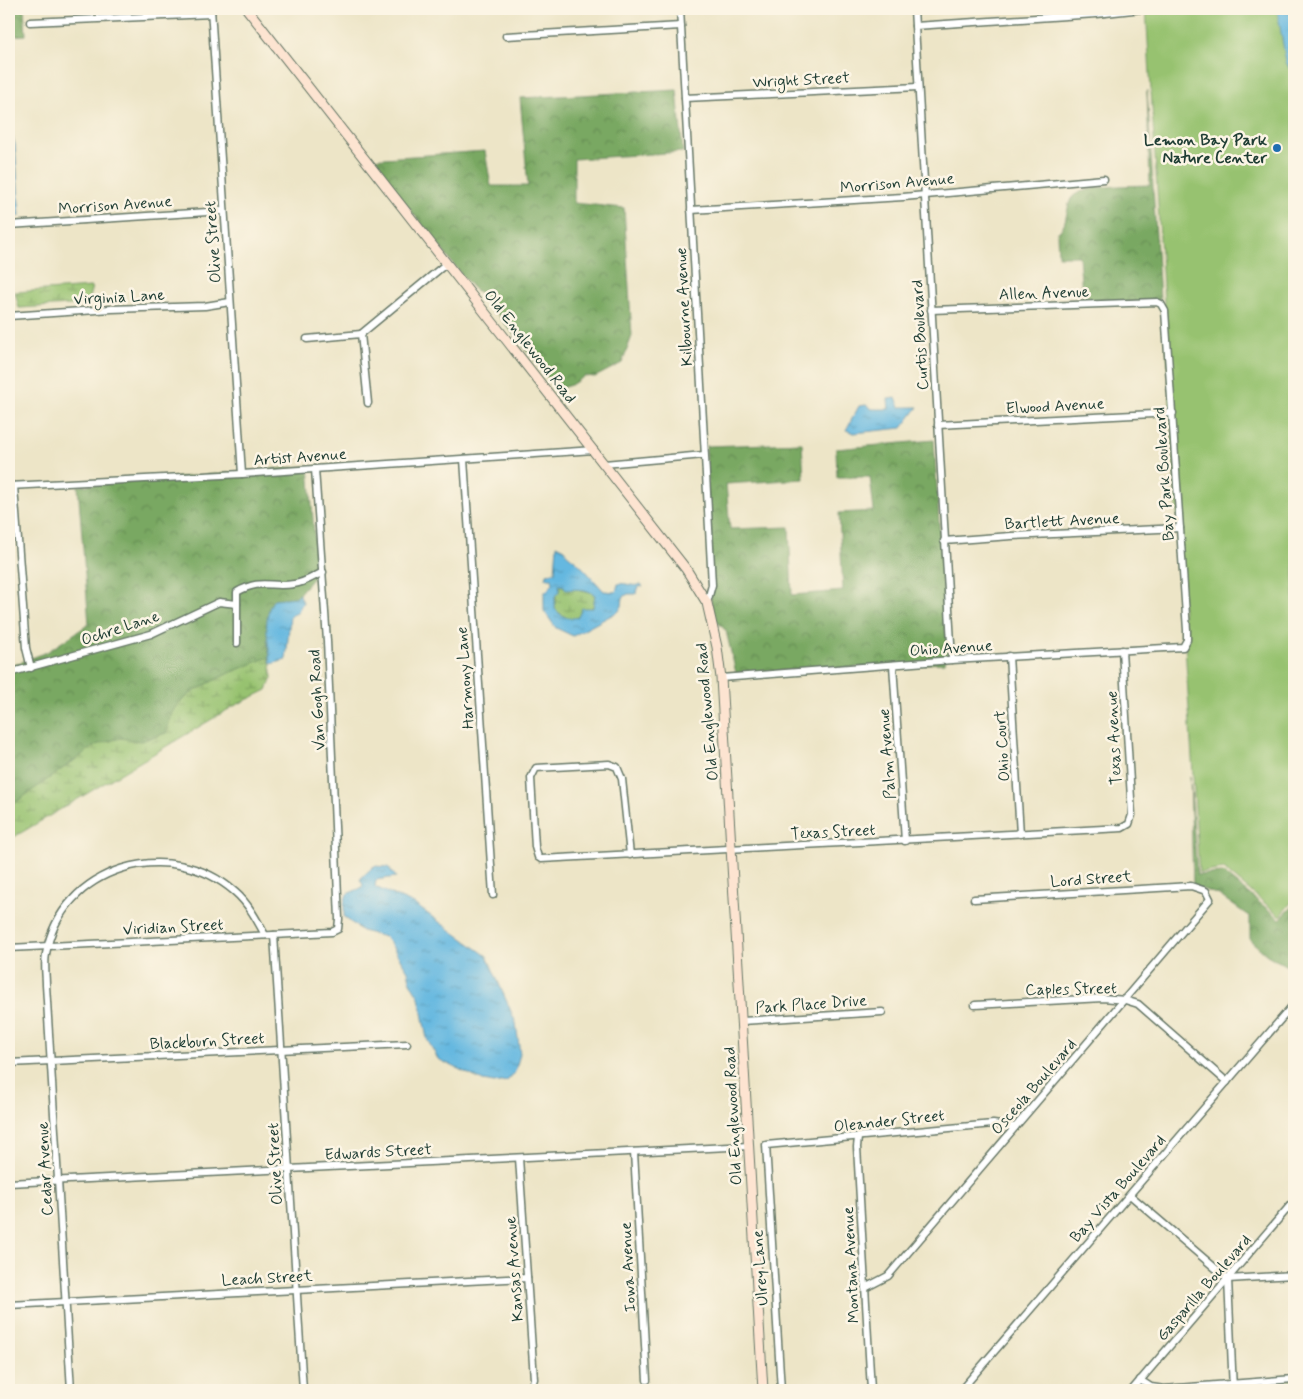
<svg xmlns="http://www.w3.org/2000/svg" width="1303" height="1399" font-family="Mynerve,sans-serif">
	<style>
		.green { fill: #97c270; stroke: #5b8052 }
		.forest { fill: url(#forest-crowns); stroke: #4c724b }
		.wetland { fill: url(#wetland-marsh); stroke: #5b8052 }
		.water { fill: url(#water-ripples); stroke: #427a8a; fill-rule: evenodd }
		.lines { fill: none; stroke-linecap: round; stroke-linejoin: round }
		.street-casing { stroke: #677867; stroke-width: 9 }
		.secondary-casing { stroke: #677867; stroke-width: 11 }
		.street { stroke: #fff; stroke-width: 6 }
		.secondary { stroke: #fde4d1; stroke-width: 9 }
		.poi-dot { fill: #1f6fb2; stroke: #fcf5e5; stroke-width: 2 }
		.labels { text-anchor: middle; stroke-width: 5; stroke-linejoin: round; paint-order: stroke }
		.street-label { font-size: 16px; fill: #1f3d34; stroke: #fcf5e5 }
		.poi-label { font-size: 16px; font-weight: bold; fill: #1f3d34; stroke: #fcf5e5; text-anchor: end }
	</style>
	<defs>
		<pattern id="forest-crowns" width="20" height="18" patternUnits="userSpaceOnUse" patternTransform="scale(1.25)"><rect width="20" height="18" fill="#79a862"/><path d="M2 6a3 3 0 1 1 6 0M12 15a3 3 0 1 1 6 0" fill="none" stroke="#638a52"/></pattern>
		<pattern id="wetland-marsh" width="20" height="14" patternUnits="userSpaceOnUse" patternTransform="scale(1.25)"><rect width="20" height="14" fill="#97c270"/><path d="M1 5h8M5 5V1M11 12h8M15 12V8" fill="none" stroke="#7b9f5d"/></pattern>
		<pattern id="water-ripples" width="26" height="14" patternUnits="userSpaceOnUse" patternTransform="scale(1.25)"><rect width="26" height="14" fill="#65b8e0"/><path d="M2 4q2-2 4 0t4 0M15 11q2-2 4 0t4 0" fill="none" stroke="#5397b6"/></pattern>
	</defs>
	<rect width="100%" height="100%" fill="#fcf5e5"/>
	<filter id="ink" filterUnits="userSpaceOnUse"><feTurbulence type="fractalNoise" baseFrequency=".02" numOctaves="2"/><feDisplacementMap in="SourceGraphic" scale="10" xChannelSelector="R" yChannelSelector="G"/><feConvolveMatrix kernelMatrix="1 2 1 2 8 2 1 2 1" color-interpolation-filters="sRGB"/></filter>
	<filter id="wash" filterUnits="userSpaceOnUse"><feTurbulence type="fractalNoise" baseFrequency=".0096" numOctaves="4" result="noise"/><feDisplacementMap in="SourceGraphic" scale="20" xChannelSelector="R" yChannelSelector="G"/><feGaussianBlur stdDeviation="1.12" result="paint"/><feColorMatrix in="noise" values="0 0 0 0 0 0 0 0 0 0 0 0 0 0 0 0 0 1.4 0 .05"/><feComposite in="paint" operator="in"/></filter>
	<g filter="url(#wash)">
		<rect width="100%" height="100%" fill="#ede5c7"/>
		<!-- green -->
		<polygon class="green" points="1146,9 1289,9 1294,45 1294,899 1280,916 1224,869 1199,873"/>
		<!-- forest -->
		<g class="forest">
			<polygon points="9,9 24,9 26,35 9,36"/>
			<polygon points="677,90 683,152 574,159 574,203 624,208 632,336 622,363 595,377 585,376 571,385 557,389 480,292 475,290 465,279 370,159 485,151 491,186 528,186 520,98"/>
			<path d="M1147,90L1160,300L1083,305L1079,256H1058L1057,233C1067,226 1066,212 1070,201C1075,184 1133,186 1150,185Z"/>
			<polygon points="934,440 947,653 945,663 736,673 726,631 715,619 711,602 706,446 802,443 804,479 726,484 730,529 789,527 792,595 843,591 839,513 874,511 870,477 837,477 836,449"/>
			<path d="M309,466L317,573L296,597L274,599L267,641L270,657C246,666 186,688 173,711C170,717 169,726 166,733L141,741L120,738L96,745L9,807V667L47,652L89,624L78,486Z"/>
			<polygon points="1190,776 1197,875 1223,873 1280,919 1294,905 1294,970 1267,955 1250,940 1250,917 1219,895 1193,886"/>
		</g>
		<!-- wetland -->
		<g class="wetland">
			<polygon points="92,287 87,304 19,308 15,292"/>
			<polygon points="558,585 591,592 595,595 593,608 585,609 578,617 572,619 568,619 555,610 555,596"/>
			<path d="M270,657L272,678L267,690L234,706L9,840V807L96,745L120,738L141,741L166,733C168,726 170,717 173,711C186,688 246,666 270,657Z"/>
			<polygon points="1294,1380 1294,1385 1230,1390 1230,1384"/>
		</g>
		<!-- water -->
		<g class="water">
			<polygon points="1277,9 1294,9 1294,77 1286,62"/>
			<polygon points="9,133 12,135 15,144 20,216 9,218"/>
			<polygon points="896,398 900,407 918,407 902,428 854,433 846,430 859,406 866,405 872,409 889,409 888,399"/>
			<path d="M557,545L565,549C566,555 568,554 572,558C585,568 593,580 604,591L616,592L618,584C627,582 633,588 641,584L643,586L639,587L636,594H628L623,597L622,606L619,611L573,636L556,628L544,611V593L553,584L552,578H546L547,574L555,572ZM559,585L564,586L566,590C577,589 586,588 595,595L593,608H582L578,617C568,620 562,617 555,609V596L560,591Z"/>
			<path d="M299,594L303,602L297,613L290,616L286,660L271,664C269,644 261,617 274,599L296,597Z"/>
			<polygon points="374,866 388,867 396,877 376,880 375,887 414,904 487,956 516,1023 520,1054 515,1072 507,1081 494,1083 483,1081 438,1059 427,1039 419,997 411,984 408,971 388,940 385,937 362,931 344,917 344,903 347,894 361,888 363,885 360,879"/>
		</g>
	</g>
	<g filter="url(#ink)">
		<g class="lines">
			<defs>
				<g id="street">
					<polyline points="211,9 242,474"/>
					<polyline points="680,9 709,528 712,585 707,603"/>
					<polyline points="914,9 952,660"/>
					<polyline points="30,22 211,14"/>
					<polyline points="915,26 1096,14 1142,9"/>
					<polyline points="506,36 681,26"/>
					<polyline points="685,98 918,87"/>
					<polyline points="691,210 903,197 1104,179"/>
					<polyline points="9,225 223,211"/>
					<polyline points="9,316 111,309 205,306 230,302"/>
					<polyline points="307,339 361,334"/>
					<polyline points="368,403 361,334 447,263"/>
					<polyline points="938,425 1173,413"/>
					<polyline points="464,459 493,895"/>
					<polyline points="604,464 704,455"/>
					<polyline points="9,486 242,474 594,450"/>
					<polyline points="14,486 26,648 31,668"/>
					<polyline points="944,541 1011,536 1180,528"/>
					<path d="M237,643V592C262,578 269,588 294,584C304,583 313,577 323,572"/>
					<polyline points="1009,656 1020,834"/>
					<polyline points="893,665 905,841"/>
					<polyline points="9,673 151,634 219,602 237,604"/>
					<polyline points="721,678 952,660 1183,647 1187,640 1187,630 1165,311 1161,304 1157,302 931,310"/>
					<polyline points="630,855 622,779 617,767 609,764 536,768 531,778 535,847 538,857 541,859 1122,828 1129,824 1132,815 1122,650"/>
					<polyline points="274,935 303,1390"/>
					<polyline points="9,948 332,932 338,929 339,919 327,641 315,469"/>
					<polyline points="975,1005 1103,998 1125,1000 1138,1004 1227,1082"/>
					<polyline points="742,1021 882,1012"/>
					<polyline points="9,1063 407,1044"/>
					<polyline points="858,1138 857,1147 871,1390"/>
					<polyline points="634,1152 647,1380"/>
					<polyline points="519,1158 534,1379 530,1390"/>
					<polyline points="9,1183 749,1146"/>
					<polyline points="1130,1195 1228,1279 1294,1275"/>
					<polyline points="1228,1279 1233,1390"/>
					<polyline points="865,1288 888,1276 1210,899 1206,891 1191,886 974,899"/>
					<polyline points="9,1305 527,1278"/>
					<polyline points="1140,1380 1151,1387 1164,1389 1294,1379"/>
					<path d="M71,1390L46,985C46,975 44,964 46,954C61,866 170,835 235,892C248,903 257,920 265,935"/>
					<polyline points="781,1390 766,1145 993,1124 1015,1127"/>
					<polyline points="961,1390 1294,1004"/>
					<polyline points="1132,1390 1294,1201"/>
				</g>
				<polyline id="secondary" points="247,9 686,569 707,603 717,647 721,678 763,1390"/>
			</defs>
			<!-- street casing -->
			<use href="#street" class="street-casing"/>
			<!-- secondary casing -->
			<use href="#secondary" class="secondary-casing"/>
			<!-- street -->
			<use href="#street" class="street"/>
			<!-- secondary -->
			<use href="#secondary" class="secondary"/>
		</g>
	</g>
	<!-- markers -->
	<circle class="poi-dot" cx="1277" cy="148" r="5"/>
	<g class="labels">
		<!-- street labels -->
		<g class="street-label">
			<text transform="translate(801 79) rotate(-3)" y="6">Wright Street</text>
			<text transform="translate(897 182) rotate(-5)" y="6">Morrison Avenue</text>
			<text transform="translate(115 204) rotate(-4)" y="6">Morrison Avenue</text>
			<text transform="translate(212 242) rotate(-94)" y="6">Olive Street</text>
			<text transform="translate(1044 292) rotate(-2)" y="6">Allen Avenue</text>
			<text transform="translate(119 296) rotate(-3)" y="6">Virginia Lane</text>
			<text transform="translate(683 307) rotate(-93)" y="6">Kilbourne Avenue</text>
			<text transform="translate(919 335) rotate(-93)" y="6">Curtis Boulevard</text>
			<text transform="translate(531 346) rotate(52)" y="6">Old Englewood Road</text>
			<text transform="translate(1055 405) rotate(-3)" y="6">Elwood Avenue</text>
			<text transform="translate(300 456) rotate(-4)" y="6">Artist Avenue</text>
			<text transform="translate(1163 474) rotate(-94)" y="6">Bay Park Boulevard</text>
			<text transform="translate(1062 520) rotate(-3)" y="6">Bartlett Avenue</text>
			<text transform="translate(120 627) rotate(-18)" y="6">Ochre Lane</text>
			<text transform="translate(951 647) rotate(-4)" y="6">Ohio Avenue</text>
			<text transform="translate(464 678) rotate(-94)" y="6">Harmony Lane</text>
			<text transform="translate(316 700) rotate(-93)" y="6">Van Gogh Road</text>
			<text transform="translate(706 712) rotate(-95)" y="6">Old Englewood Road</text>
			<text transform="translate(1113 738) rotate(-93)" y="6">Texas Avenue</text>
			<text transform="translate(1001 746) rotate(-94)" y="6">Ohio Court</text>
			<text transform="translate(886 754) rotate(-94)" y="6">Palm Avenue</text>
			<text transform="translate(833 831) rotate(-3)" y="6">Texas Street</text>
			<text transform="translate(1091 878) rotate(-4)" y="6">Lord Street</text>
			<text transform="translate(173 926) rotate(-3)" y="6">Viridian Street</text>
			<text transform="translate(1071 988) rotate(-1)" y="6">Caples Street</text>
			<text transform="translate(811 1003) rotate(-4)" y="6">Park Place Drive</text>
			<text transform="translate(207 1040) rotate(-3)" y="6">Blackburn Street</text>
			<text transform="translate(1033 1086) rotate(-49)" y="6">Osceola Boulevard</text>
			<text transform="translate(732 1116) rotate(-93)" y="6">Old Englewood Road</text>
			<text transform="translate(889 1120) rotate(-6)" y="6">Oleander Street</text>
			<text transform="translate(378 1151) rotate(-3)" y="6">Edwards Street</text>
			<text transform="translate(274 1164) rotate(-93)" y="6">Olive Street</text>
			<text transform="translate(44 1169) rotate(-93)" y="6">Cedar Avenue</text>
			<text transform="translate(1117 1188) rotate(-49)" y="6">Bay Vista Boulevard</text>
			<text transform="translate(850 1265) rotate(-93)" y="6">Montana Avenue</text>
			<text transform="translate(627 1267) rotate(-93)" y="6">Iowa Avenue</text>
			<text transform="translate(759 1268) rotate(-94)" y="6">Ulrey Lane</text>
			<text transform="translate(513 1269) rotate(-94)" y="6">Kansas Avenue</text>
			<text transform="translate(267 1277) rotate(-3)" y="6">Leach Street</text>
			<text transform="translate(1203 1287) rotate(-49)" y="6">Gasparilla Boulevard</text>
		</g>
		<!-- poi labels -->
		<g class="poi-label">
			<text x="1267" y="145">Lemon Bay Park<tspan x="1267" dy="18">Nature Center</tspan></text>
		</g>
	</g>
	<!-- margin -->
	<rect width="1303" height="1399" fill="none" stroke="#fcf5e5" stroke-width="30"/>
</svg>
